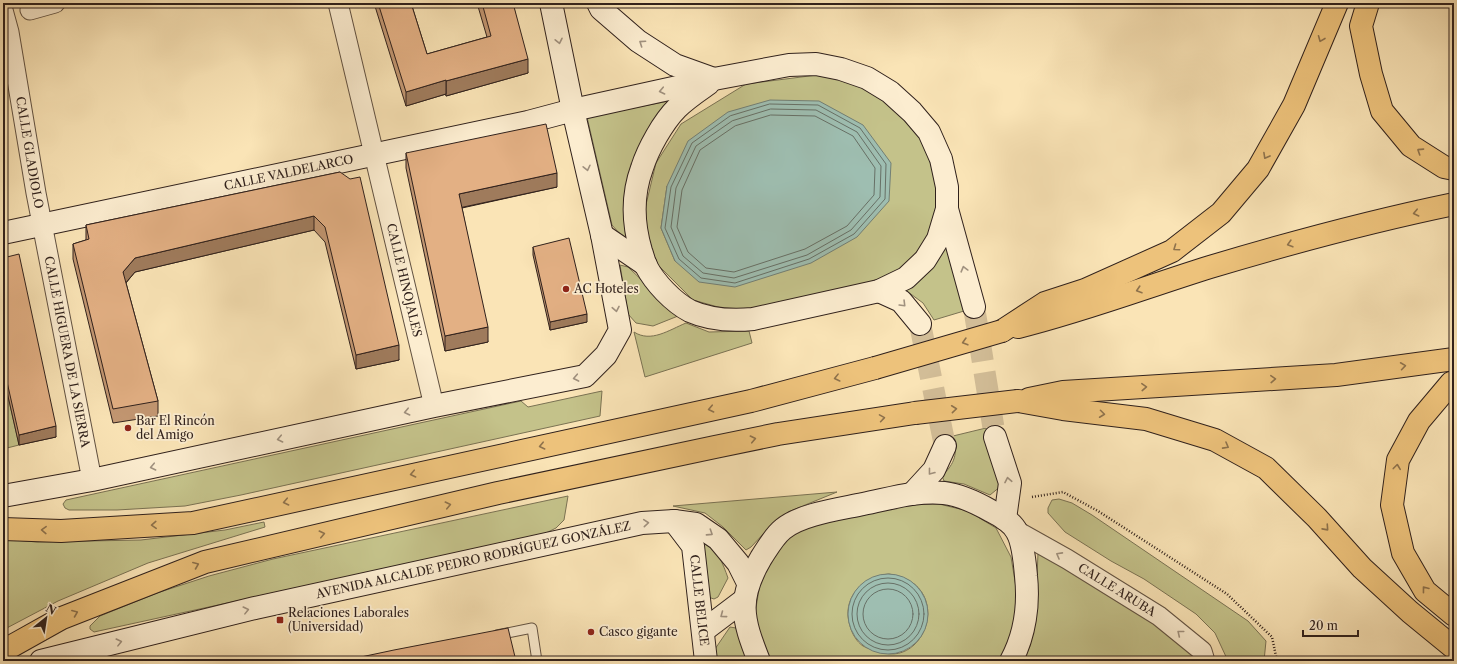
<svg xmlns="http://www.w3.org/2000/svg" width="1457" height="664" font-family="'Libre Caslon Text',serif">
	<style>
		.green { fill: #c4c28a; stroke: #7a7253; fill-rule: evenodd }
		.water { fill: #9ebeb1; stroke: #727f75 }
		.lines { fill: none; stroke-linecap: round; stroke-linejoin: round }
		.shore { stroke: #677066; stroke-width: 1 }
		.secondary-tunnel { stroke: #d2bd97; stroke-width: 22; stroke-dasharray: 22 11; stroke-linecap: butt }
		.lane-casing { stroke: #625242; stroke-width: 11 }
		.street-casing { stroke: #625242; stroke-width: 21 }
		.secondary-casing { stroke: #30211c; stroke-width: 24 }
		.highway-casing { stroke: #30211c; stroke-width: 24 }
		.path { stroke: #30211c; stroke-width: 2.5; stroke-dasharray: 1 2; stroke-linecap: butt }
		.lane { stroke: #fcedd0; stroke-width: 9 }
		.street { stroke: #fcedd0; stroke-width: 19 }
		.secondary { stroke: #fcedd0; stroke-width: 22 }
		.highway { stroke: #edc27b; stroke-width: 22 }
		.highway-bridge-casing { stroke: #30211c; stroke-width: 24; stroke-linecap: butt }
		.highway-bridge { stroke: #edc27b; stroke-width: 22 }
		.wall { fill: #c39772; stroke: #30211c }
		.shaded-wall { fill: #9f7b5c; stroke: #30211c }
		.building { fill: #e3b084; stroke: #30211c }
		.oneway { stroke: #8e724c }
		.oneway2 { stroke: #a0917f }
		.poi-dot { fill: #8f2418; stroke: #fcedd0; stroke-width: 1.5 }
		.labels { text-anchor: middle; stroke-width: 3.5; stroke-linejoin: round; paint-order: stroke }
		.street-label { font-size: 12px; fill: #30211c; stroke: #fcedd0 }
		.poi-label { font-size: 12px; fill: #30211c; stroke: #fcedd0; text-anchor: start }
	</style>
	<rect width="100%" height="100%" fill="#fae4b6"/>
	<filter id="stains"><feTurbulence type="fractalNoise" baseFrequency=".005" numOctaves="4"/><feColorMatrix values="0 0 0 0 .2 0 0 0 0 .09 0 0 0 0 .02 0 0 0 .5 -.17"/></filter>
	<radialGradient id="worn" r=".72"><stop offset=".6" stop-color="#630" stop-opacity="0"/><stop offset="1" stop-color="#630" stop-opacity=".3"/></radialGradient>
	<!-- green -->
	<g class="green">
		<path d="M825,74L883,96L923,137L940,197L927,240L902,269L870,283L736,312L693,300L656,263L643,217L656,163L681,124L746,84ZM667,186L675,261L661,228Z"/>
		<polygon points="674,100 646,133 635,155 628,181 624,217 628,243 612,225 587,117"/>
		<polygon points="950,237 964,311 934,320 923,303 904,289"/>
		<polygon points="620,265 628,267 650,288 683,314 653,326 636,323 628,314"/>
		<path d="M686,323L709,332L749,331L752,343L645,377L634,332C651,343 669,330 686,323Z"/>
		<polygon points="3,374 19,445 3,449"/>
		<polygon points="602,391 600,416 241,495 185,506 117,510 69,510 65,508 63,504 66,500 521,401 528,407"/>
		<path d="M986,428L1001,486L990,495L964,484L944,481L942,476C955,463 958,454 953,436Z"/>
		<polygon points="837,492 788,512 767,530 751,547 746,550 723,527 705,513 673,506"/>
		<polygon points="568,496 564,520 556,528 544,534 94,632 90,629 90,626 100,616 157,593 209,576 273,559"/>
		<polygon points="1059,499 1072,503 1092,515 1248,621 1266,641 1264,661 1228,661 1215,633 1196,614 1144,579 1111,561 1065,532 1048,513 1048,508 1052,500"/>
		<path d="M939,504L968,511L996,528L1011,557L1018,599L1010,648L1001,661H769L766,656L755,614L761,577L787,537L811,525L898,505ZM889,574C894,575 901,576 906,579C933,591 934,626 914,645C904,654 893,656 881,652C875,650 868,649 863,646C857,642 852,634 850,626C841,599 862,576 889,574Z"/>
		<polygon points="264,522 265,527 148,563 58,601 3,630 3,539 37,542 141,540 225,530"/>
		<path d="M702,540C717,547 723,564 728,578L718,597L714,599L708,597Z"/>
		<polygon points="1038,553 1075,574 1145,616 1190,648 1196,661 1022,661 1030,646 1036,603"/>
		<polygon points="730,627 736,628 747,661 717,661 715,649"/>
	</g>
	<!-- water -->
	<g class="water">
		<polygon points="770,100 819,101 863,125 891,163 889,201 857,237 811,263 735,287 699,282 675,261 661,228 667,186 688,141 728,112"/>
		<circle cx="888" cy="614" r="40"/>
	</g>
	<g class="lines">
		<!-- shore -->
		<g class="shore">
			<polygon points="770,104 818,105 860,128 886,164 885,199 854,234 809,259 735,283 701,278 679,259 665,228 671,187 692,143 730,116"/>
			<polygon points="771,109 816,110 857,132 881,166 880,197 851,230 807,255 734,278 703,273 683,256 671,227 676,188 696,146 732,121"/>
			<polygon points="771,115 815,116 853,136 875,168 874,195 847,226 805,249 734,272 706,268 688,252 677,227 682,190 700,150 735,126"/>
			<circle cx="888" cy="614" r="36"/>
			<circle cx="888" cy="614" r="31"/>
			<circle cx="888" cy="614" r="25"/>
		</g>
		<!-- secondary-tunnel -->
		<g class="secondary-tunnel">
			<polyline points="974,307 995,437"/>
			<polyline points="920,324 945,446"/>
		</g>
		<defs>
			<polyline id="lane" points="497,635 532,628 537,661"/>
			<g id="street">
				<path id="s1" d="M338,3L434,406"/>
				<path id="s2" d="M3,10L9,32L36,193L92,480"/>
				<polyline points="30,10 55,3"/>
				<path id="s3" d="M1017,531L1067,559L1159,616L1202,651L1205,661"/>
			</g>
			<g id="secondary">
				<polyline points="598,3 601,9 638,41 675,65 714,79"/>
				<path d="M708,84C698,91 686,99 677,108C663,122 648,149 642,168C632,195 633,224 641,251C643,256 644,262 646,266C655,283 673,302 690,311C710,320 732,321 753,319L879,291L906,278L925,260L938,239L947,209"/>
				<path id="s4" d="M3,233L528,122L573,110L714,79L789,65L816,64L841,69L867,78L890,92L912,112L929,132L941,159L947,187V209L974,307"/>
				<polyline points="602,235 646,265"/>
				<polyline points="879,291 901,301 920,324"/>
				<polyline points="995,437 1010,483 1005,519"/>
				<polyline points="912,494 934,470 945,446"/>
				<polyline points="3,496 92,480 434,406 585,376 606,355 620,330 602,235 573,110 551,3"/>
				<path id="s5" d="M674,521L693,546L706,661"/>
				<polyline points="703,631 744,600"/>
				<path id="s6" d="M41,661L255,608L642,523L674,521L696,524L718,539L738,563L748,583"/>
				<path d="M759,661C742,618 737,599 761,558C767,549 774,536 783,529C801,514 840,509 863,504C889,499 917,490 944,493C960,495 977,503 991,511C1001,516 1012,522 1017,532C1023,542 1025,564 1026,576C1029,604 1025,635 1011,661"/>
			</g>
			<g id="highway">
				<polyline points="1368,3 1361,26 1371,74 1382,111 1411,146 1444,167 1454,169"/>
				<path d="M1018,327C1083,311 1146,287 1210,267C1290,243 1372,221 1454,204"/>
				<polyline points="1002,331 1045,303 1085,290 1172,251 1221,213 1258,169 1294,105 1337,3"/>
				<polyline points="1454,382 1451,383 1419,421 1398,460 1392,505 1403,553 1425,591 1454,615"/>
				<polyline points="1029,399 1063,392 1336,375 1454,359"/>
				<polyline points="1018,401 1063,409 1146,419 1215,440 1266,468 1317,518 1362,568 1410,612 1454,648"/>
				<polyline points="3,529 61,531 193,523 751,401 875,368"/>
				<polyline points="3,651 62,618 205,562 498,493 715,447 778,434 915,413"/>
			</g>
		</defs>
		<!-- lane casing -->
		<use href="#lane" class="lane-casing"/>
		<!-- street casing -->
		<use href="#street" class="street-casing"/>
		<!-- secondary casing -->
		<use href="#secondary" class="secondary-casing"/>
		<!-- highway casing -->
		<use href="#highway" class="highway-casing"/>
		<!-- path -->
		<polyline class="path" points="1032,497 1063,492 1098,511 1227,594 1272,637 1277,661"/>
		<!-- lane -->
		<use href="#lane" class="lane"/>
		<!-- street -->
		<use href="#street" class="street"/>
		<!-- secondary -->
		<use href="#secondary" class="secondary"/>
		<!-- highway -->
		<use href="#highway" class="highway"/>
		<defs>
			<g id="highway-bridge">
				<polyline points="875,368 1002,331"/>
				<polyline points="915,413 1018,401"/>
			</g>
		</defs>
		<!-- highway-bridge casing -->
		<use href="#highway-bridge" class="highway-bridge-casing"/>
		<!-- highway-bridge -->
		<use href="#highway-bridge" class="highway-bridge"/>
	</g>
	<!-- wall -->
	<g class="wall">
		<polygon points="374,3 411,3 427,54 487,37 477,3 513,3 528,73 446,96 446,94 406,106"/>
		<polygon points="406,153 557,187 462,208 488,342 445,351 406,168"/>
		<polygon points="340,172 399,360 356,369 325,242 314,230 135,272 126,283 158,401 158,416 113,423 73,259 73,244 86,240 86,225"/>
		<polygon points="533,247 587,322 550,330 533,255"/>
		<polygon points="3,258 56,437 19,445 3,374"/>
	</g>
	<!-- shaded-wall -->
	<g class="shaded-wall">
		<polygon points="528,59 528,73 446,96 446,81"/>
		<polygon points="446,80 446,94 406,106 406,92"/>
		<polygon points="557,173 557,187 459,208 459,194"/>
		<polygon points="314,216 314,230 135,272 123,286 123,272 135,258"/>
		<polygon points="587,314 587,322 550,330 550,322"/>
		<polygon points="488,327 488,342 445,351 445,336"/>
		<polygon points="399,345 399,360 356,369 356,355"/>
		<polygon points="56,426 56,437 19,445 19,435"/>
	</g>
	<!-- building -->
	<g class="building">
		<polygon points="378,3 411,3 427,54 491,36 482,3 513,3 528,59 446,81 446,80 406,92"/>
		<polygon points="546,124 557,173 459,194 488,327 445,336 406,153"/>
		<polygon points="340,172 350,179 360,177 399,345 356,355 325,227 314,216 135,258 123,272 158,401 113,409 73,244 89,239 86,225"/>
		<polygon points="569,238 587,314 550,322 533,247"/>
		<polygon points="19,254 56,426 19,435 3,364 3,258"/>
		<polygon points="508,628 516,661 342,661 394,650"/>
	</g>
	<!-- one-way arrows -->
	<defs><path id="oneway-chevron" d="M-2-3.5L2.5 0L-2 3.5" fill="none" stroke-width="1.6" stroke-linecap="round" stroke-linejoin="round"/></defs>
	<g class="oneway">
		<use href="#oneway-chevron" transform="translate(1321 39) rotate(112)"/>
		<use href="#oneway-chevron" transform="translate(1420 151) rotate(-147)"/>
		<use href="#oneway-chevron" transform="translate(1266 156) rotate(119)"/>
		<use href="#oneway-chevron" transform="translate(1416 213) rotate(167)"/>
		<use href="#oneway-chevron" transform="translate(1290 244) rotate(164)"/>
		<use href="#oneway-chevron" transform="translate(1176 248) rotate(145)"/>
		<use href="#oneway-chevron" transform="translate(1139 290) rotate(162)"/>
		<use href="#oneway-chevron" transform="translate(965 342) rotate(164)"/>
		<use href="#oneway-chevron" transform="translate(1403 366) rotate(-8)"/>
		<use href="#oneway-chevron" transform="translate(837 378) rotate(166)"/>
		<use href="#oneway-chevron" transform="translate(1273 379) rotate(-3)"/>
		<use href="#oneway-chevron" transform="translate(1144 387) rotate(-3)"/>
		<use href="#oneway-chevron" transform="translate(711 409) rotate(168)"/>
		<use href="#oneway-chevron" transform="translate(954 409) rotate(-6)"/>
		<use href="#oneway-chevron" transform="translate(1102 414) rotate(7)"/>
		<use href="#oneway-chevron" transform="translate(882 418) rotate(-9)"/>
		<use href="#oneway-chevron" transform="translate(753 439) rotate(-12)"/>
		<use href="#oneway-chevron" transform="translate(542 446) rotate(167)"/>
		<use href="#oneway-chevron" transform="translate(1226 446) rotate(29)"/>
		<use href="#oneway-chevron" transform="translate(1397 467) rotate(-83)"/>
		<use href="#oneway-chevron" transform="translate(413 474) rotate(168)"/>
		<use href="#oneway-chevron" transform="translate(286 502) rotate(168)"/>
		<use href="#oneway-chevron" transform="translate(448 505) rotate(-13)"/>
		<use href="#oneway-chevron" transform="translate(154 525) rotate(177)"/>
		<use href="#oneway-chevron" transform="translate(1326 528) rotate(48)"/>
		<use href="#oneway-chevron" transform="translate(44 530) rotate(-178)"/>
		<use href="#oneway-chevron" transform="translate(322 534) rotate(-13)"/>
		<use href="#oneway-chevron" transform="translate(196 565) rotate(-22)"/>
		<use href="#oneway-chevron" transform="translate(1425 589) rotate(-128)"/>
		<use href="#oneway-chevron" transform="translate(75 613) rotate(-22)"/>
	</g>
	<g class="oneway2">
		<use href="#oneway-chevron" transform="translate(559 41) rotate(78)"/>
		<use href="#oneway-chevron" transform="translate(642 43) rotate(-146)"/>
		<use href="#oneway-chevron" transform="translate(662 91) rotate(168)"/>
		<use href="#oneway-chevron" transform="translate(587 168) rotate(77)"/>
		<use href="#oneway-chevron" transform="translate(964 269) rotate(-105)"/>
		<use href="#oneway-chevron" transform="translate(903 304) rotate(45)"/>
		<use href="#oneway-chevron" transform="translate(616 309) rotate(79)"/>
		<use href="#oneway-chevron" transform="translate(576 378) rotate(169)"/>
		<use href="#oneway-chevron" transform="translate(407 412) rotate(167)"/>
		<use href="#oneway-chevron" transform="translate(280 439) rotate(168)"/>
		<use href="#oneway-chevron" transform="translate(153 467) rotate(168)"/>
		<use href="#oneway-chevron" transform="translate(931 472) rotate(128)"/>
		<use href="#oneway-chevron" transform="translate(1008 480) rotate(-101)"/>
		<use href="#oneway-chevron" transform="translate(646 523) rotate(-5)"/>
		<use href="#oneway-chevron" transform="translate(710 533) rotate(33)"/>
		<use href="#oneway-chevron" transform="translate(1059 555) rotate(-151)"/>
		<use href="#oneway-chevron" transform="translate(246 610) rotate(-14)"/>
		<use href="#oneway-chevron" transform="translate(723 615) rotate(143)"/>
		<use href="#oneway-chevron" transform="translate(1180 633) rotate(-141)"/>
		<use href="#oneway-chevron" transform="translate(119 642) rotate(-14)"/>
	</g>
	<!-- markers -->
	<g class="poi-dot">
		<circle cx="566" cy="289" r="4"/>
		<circle cx="128" cy="428" r="4"/>
		<rect x="276" y="616" width="8" height="8" rx="2"/>
		<circle cx="591" cy="632" r="4"/>
	</g>
	<g class="labels">
		<!-- street labels -->
		<g class="street-label">
			<text dy="4" stroke="none"><textPath href="#s2" startOffset="145">CALLE GLADIOLO</textPath></text>
			<text dy="4" stroke="none"><textPath href="#s4" startOffset="292">CALLE VALDELARCO</textPath></text>
			<text dy="4" stroke="none"><textPath href="#s1" startOffset="285">CALLE HINOJALES</textPath></text>
			<text dy="4" stroke="none"><textPath href="#s2" startOffset="348">CALLE HIGUERA DE LA SIERRA</textPath></text>
			<text dy="4" stroke="none"><textPath href="#s6" startOffset="444">AVENIDA ALCALDE PEDRO RODRÍGUEZ GONZÁLEZ</textPath></text>
			<text dy="4" stroke="none"><textPath href="#s3" startOffset="116">CALLE ARUBA</textPath></text>
			<text dy="4" stroke="none"><textPath href="#s5" startOffset="86">CALLE BELICE</textPath></text>
		</g>
		<!-- poi labels -->
		<g class="poi-label">
			<text x="574" y="293">AC Hoteles</text>
			<text x="136" y="425">Bar El Rincón<tspan x="136" dy="14">del Amigo</tspan></text>
			<text x="288" y="617">Relaciones Laborales<tspan x="288" dy="14">(Universidad)</tspan></text>
			<text x="599" y="636">Casco gigante</text>
		</g>
	</g>
	<!-- margin -->
	<rect width="1457" height="664" fill="none" stroke="#fae4b6" stroke-width="16"/>
	<rect x="4" y="4" width="1449" height="656" fill="none" stroke="#30211c" stroke-width="2"/>
	<rect x="8" y="8" width="1441" height="648" fill="none" stroke="#30211c"/>
	<!-- north arrow -->
	<g transform="translate(46 618) rotate(30)" stroke="#fcedd0" stroke-width="3" paint-order="stroke">
	<path d="M0-3L7 15L0 10L-7 15Z" fill="#30211c"/>
	<text y="-6" font-size="11" font-weight="bold" text-anchor="middle" fill="#30211c">N</text>
	</g>
	<!-- scale -->
	<path d="M1303 630v6h55v-6" fill="none" stroke="#30211c" stroke-width="2"/>
	<text x="1309" y="630" font-size="12" fill="#30211c" stroke="#fcedd0" stroke-width="3" paint-order="stroke">20 m</text>
	<rect width="100%" height="100%" filter="url(#stains)"/>
	<rect width="100%" height="100%" fill="url(#worn)"/>
</svg>
